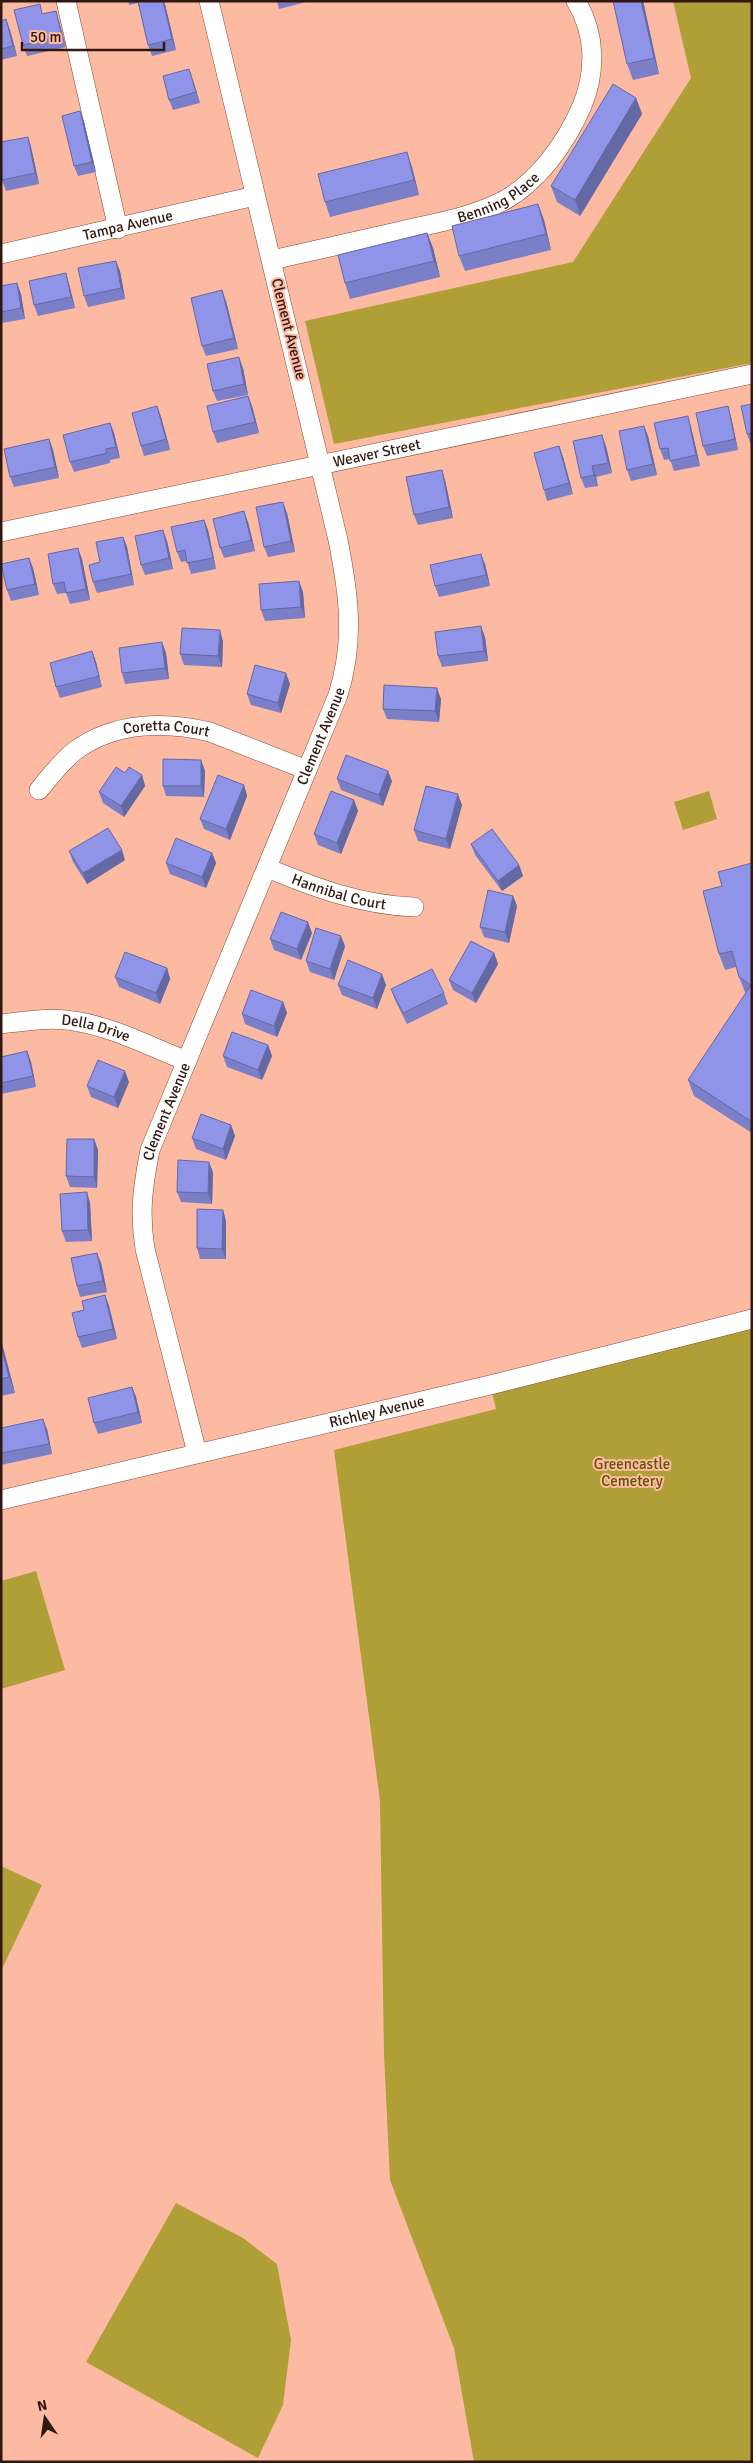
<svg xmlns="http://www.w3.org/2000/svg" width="753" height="2463" font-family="Signika,sans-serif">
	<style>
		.green { fill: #b09f36 }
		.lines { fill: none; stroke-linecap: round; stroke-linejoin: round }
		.minor-casing { stroke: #834a36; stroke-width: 20 }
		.minor { stroke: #fff; stroke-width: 19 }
		.wall { fill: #7b7fc8 }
		.shaded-wall { fill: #6468a3 }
		.building { fill: #8f94e9; stroke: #6468a3 }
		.labels { text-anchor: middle; stroke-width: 4; stroke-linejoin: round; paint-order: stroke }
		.street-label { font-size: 15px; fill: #301810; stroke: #fcbaa3 }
		.park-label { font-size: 15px; fill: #615501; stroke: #fcbaa3 }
	</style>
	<rect width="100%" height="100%" fill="#fcbaa3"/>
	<!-- green -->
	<g class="green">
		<polygon points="673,1 752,1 752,363 334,444 305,321 573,262 691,78"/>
		<polygon points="709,791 717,819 683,830 674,802"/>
		<polygon points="752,1319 752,2462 474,2462 454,2348 390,2180 384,2054 380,1801 334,1450 496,1409 490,1385"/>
		<polygon points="36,1571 65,1670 1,1689 1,1581"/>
		<polygon points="1,1866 42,1885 1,1971"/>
		<polygon points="176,2203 243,2238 277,2264 291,2340 283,2405 258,2458 86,2362"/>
	</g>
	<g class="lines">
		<defs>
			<g id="minor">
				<polyline points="66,1 118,229"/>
				<path id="s1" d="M1,254L255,196"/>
				<path id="s2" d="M272,260C315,250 358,241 401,231C435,223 472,217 503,201C538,182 566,143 582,106C596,72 596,34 576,1"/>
				<path id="s3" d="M1,532L752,374"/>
				<path id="s4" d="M39,790C50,776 62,761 76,750C115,722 165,721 210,732L307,770"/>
				<path id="s5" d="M267,868C316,888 361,905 414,907"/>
				<path id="s6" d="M1,1024C25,1021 51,1017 74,1021C114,1027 150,1047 187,1061"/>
				<path id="s7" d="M197,1453L145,1249C139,1212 143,1186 150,1150L338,695C355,641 349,595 338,540L209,1"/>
				<path id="s8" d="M1,1500L490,1385L752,1319"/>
			</g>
		</defs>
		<!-- minor casing -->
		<use href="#minor" class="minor-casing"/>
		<!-- minor -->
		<use href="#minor" class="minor"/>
	</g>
	<!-- wall -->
	<g class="wall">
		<polygon points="128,1 164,1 176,50 152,56 148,45 138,3 129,5"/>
		<polygon points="277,1 310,1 279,9"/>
		<polygon points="613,1 643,1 659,74 633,80 627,64"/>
		<polygon points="43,14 59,21 66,47 27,56 23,45"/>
		<polygon points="1,21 10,30 17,56 1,60"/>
		<polygon points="189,69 200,103 173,110 169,100"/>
		<polygon points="636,98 642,114 580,216 557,202 551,186"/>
		<polygon points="84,122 96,172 78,176 74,166"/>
		<polygon points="28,137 31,147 39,184 6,191 2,180"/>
		<polygon points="412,167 419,195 330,217 325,202"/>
		<polygon points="538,204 544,220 551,250 465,271 459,256"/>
		<polygon points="427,233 433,248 440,277 350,299 345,283"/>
		<polygon points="120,271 125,299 88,307 84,296"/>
		<polygon points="69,284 75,308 38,316 34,305"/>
		<polygon points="1,286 21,294 25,319 1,323"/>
		<polygon points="226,301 238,349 206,356 202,346"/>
		<polygon points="243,368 248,395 217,401 213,391"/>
		<polygon points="248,396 252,406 259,433 217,443 213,432"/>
		<polygon points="752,404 752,445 751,445 747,434"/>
		<polygon points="157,406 161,417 170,450 144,456 141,446"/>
		<polygon points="731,417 738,450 707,456 703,446"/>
		<polygon points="110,423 114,433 120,458 110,460 110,463 74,472 70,462"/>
		<polygon points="644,426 648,436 657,475 631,481 627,470"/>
		<polygon points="691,427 700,466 674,471 670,459 664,460 660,449"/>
		<polygon points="49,439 53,450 59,478 14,487 10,477"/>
		<polygon points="559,446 563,457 573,494 547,501 544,490"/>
		<polygon points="606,446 612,473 596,477 598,486 585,488 581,478"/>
		<polygon points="445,480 453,518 418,525 414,515"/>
		<polygon points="287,513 295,552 268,557 264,547"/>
		<polygon points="204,520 208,530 216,569 191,574 187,561 181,562 177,552"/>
		<polygon points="248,522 255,551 224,558 220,548"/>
		<polygon points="123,537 127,547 134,585 97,593 93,582"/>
		<polygon points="167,541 173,569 145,575 141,565"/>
		<polygon points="29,558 33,568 39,595 11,601 7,590"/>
		<polygon points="82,559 90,600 70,604 66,593 57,594 53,584"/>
		<polygon points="485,564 490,586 439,597 435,586"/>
		<polygon points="299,581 303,592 305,618 265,621 261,610"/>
		<polygon points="485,637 488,661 442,667 438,656"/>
		<polygon points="223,641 222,667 184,665 180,654"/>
		<polygon points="162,642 166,653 169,679 125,684 122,673"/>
		<polygon points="92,651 96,662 102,687 60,698 56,687"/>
		<polygon points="290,684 281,713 251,705 247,694"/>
		<polygon points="441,699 439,722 387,719 383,709"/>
		<polygon points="201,760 205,771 204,797 166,796 163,786"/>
		<polygon points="125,773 142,775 145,786 124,817 103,803 99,792"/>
		<polygon points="337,779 392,781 383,806 341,790"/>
		<polygon points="244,785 247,796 230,840 204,829 200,819"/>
		<polygon points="354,800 358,811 341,854 318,845 314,834"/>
		<polygon points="462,805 450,849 418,841 414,830"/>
		<polygon points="471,844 519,865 523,876 502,891 475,855"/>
		<polygon points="69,851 125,860 87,884 73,862"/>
		<polygon points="212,853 216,863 206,888 170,874 166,863"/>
		<polygon points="752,863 752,1133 694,1096 688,1080 746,993 745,992 739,977 736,967 725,970 719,954 722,886"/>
		<polygon points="513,896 517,906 509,943 484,937 480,927"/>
		<polygon points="312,933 301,960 274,950 270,939"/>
		<polygon points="345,946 334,980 310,972 306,961"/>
		<polygon points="494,953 498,964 476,1003 453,990 449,980"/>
		<polygon points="167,968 170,979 160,1004 119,987 115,977"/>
		<polygon points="338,985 386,985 377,1009 342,995"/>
		<polygon points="391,989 444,993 448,1004 407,1024 395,1000"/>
		<polygon points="283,1002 287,1013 277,1037 245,1024 242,1014"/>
		<polygon points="268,1045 272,1056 262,1080 227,1067 223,1056"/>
		<polygon points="27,1051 31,1062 36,1087 1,1094 1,1057"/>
		<polygon points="129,1082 118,1108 91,1097 87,1086"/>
		<polygon points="231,1125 235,1136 226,1160 196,1149 192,1138"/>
		<polygon points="94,1139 98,1150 97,1188 70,1187 66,1176"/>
		<polygon points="213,1172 212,1204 181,1202 177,1192"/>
		<polygon points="90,1203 92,1241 66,1242 62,1231"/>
		<polygon points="223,1210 226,1221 226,1259 200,1259 197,1248"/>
		<polygon points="101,1263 107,1292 80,1297 77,1286"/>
		<polygon points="105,1295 109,1306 117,1339 82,1348 78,1337 84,1310"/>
		<polygon points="1,1340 15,1393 1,1396"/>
		<polygon points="132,1387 136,1397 142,1423 98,1434 94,1423"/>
		<polygon points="1,1428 47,1429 52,1454 1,1465"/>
	</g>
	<!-- shaded-wall -->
	<g class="shaded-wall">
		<polygon points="163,1 164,1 165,4 176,50 172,39"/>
		<polygon points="641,1 643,1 659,74 654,58"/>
		<polygon points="56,11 59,21 66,47 62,36"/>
		<polygon points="6,19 10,30 17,56 13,46"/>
		<polygon points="189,69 193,80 200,103 196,92"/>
		<polygon points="636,98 642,114 580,216 575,200"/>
		<polygon points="80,111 84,122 96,172 92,162"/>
		<polygon points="28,137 31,147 39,184 35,173"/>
		<polygon points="407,152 412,167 419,195 414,180"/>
		<polygon points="538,204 544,220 551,250 546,234"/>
		<polygon points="427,233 433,248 440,277 434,261"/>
		<polygon points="116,261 120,271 125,299 121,288"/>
		<polygon points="66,273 69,284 75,308 71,297"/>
		<polygon points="17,283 21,294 25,319 21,308"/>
		<polygon points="222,290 226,301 238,349 234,338"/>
		<polygon points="239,357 243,368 248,395 244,384"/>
		<polygon points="248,396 252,406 259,433 255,422"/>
		<polygon points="157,406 161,417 170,450 166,439"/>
		<polygon points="728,406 731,417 738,450 735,439"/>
		<polygon points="688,416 691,427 700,466 696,455"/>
		<polygon points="110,423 114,433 120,458 116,447"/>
		<polygon points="644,426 648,436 657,475 653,464"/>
		<polygon points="602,435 606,446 612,473 608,463"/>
		<polygon points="49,439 53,450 59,478 55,467"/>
		<polygon points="559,446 563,457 573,494 569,483"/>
		<polygon points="592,466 596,477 598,486 594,475"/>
		<polygon points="442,470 445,480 453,518 449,507"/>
		<polygon points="283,502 287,513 295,552 291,541"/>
		<polygon points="244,511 248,522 255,551 251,540"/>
		<polygon points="204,520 208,530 216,569 213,558"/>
		<polygon points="163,530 167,541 173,569 169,558"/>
		<polygon points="123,537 127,547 134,585 131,574"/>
		<polygon points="78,548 82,559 90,600 86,589"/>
		<polygon points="481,554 485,564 490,586 486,575"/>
		<polygon points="29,558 33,568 39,595 35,584"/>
		<polygon points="299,581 303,592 305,618 301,607"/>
		<polygon points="481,626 485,637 488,661 484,651"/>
		<polygon points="220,630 223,641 222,667 218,656"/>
		<polygon points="162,642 166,653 169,679 165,668"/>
		<polygon points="92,651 96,662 102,687 99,676"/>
		<polygon points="286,673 290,684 281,713 278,703"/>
		<polygon points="437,688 441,699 439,722 435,711"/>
		<polygon points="201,760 205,771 204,797 201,786"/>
		<polygon points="388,771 392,781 383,806 379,795"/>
		<polygon points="142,775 145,786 124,817 121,806"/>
		<polygon points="244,785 247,796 230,840 226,829"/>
		<polygon points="458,794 462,805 450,849 446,839"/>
		<polygon points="354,800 358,811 341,854 337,843"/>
		<polygon points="122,850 125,860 87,884 83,873"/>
		<polygon points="212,853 216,863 206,888 202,877"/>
		<polygon points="519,865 523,876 502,891 498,881"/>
		<polygon points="513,896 517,906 509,943 505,932"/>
		<polygon points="308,922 312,933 301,960 297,949"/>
		<polygon points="341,936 345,946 334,980 330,969"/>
		<polygon points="494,953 498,964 476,1003 472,993"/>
		<polygon points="167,968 170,979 160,1004 156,993"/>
		<polygon points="382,974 386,985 377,1009 373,998"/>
		<polygon points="283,1002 287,1013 277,1037 274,1026"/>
		<polygon points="268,1045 272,1056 262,1080 258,1070"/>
		<polygon points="27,1051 31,1062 36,1087 33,1076"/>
		<polygon points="125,1071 129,1082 118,1108 114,1097"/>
		<polygon points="231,1125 235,1136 226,1160 223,1149"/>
		<polygon points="94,1139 98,1150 97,1188 94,1177"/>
		<polygon points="209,1162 213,1172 212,1204 208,1193"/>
		<polygon points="87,1192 90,1203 92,1241 88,1230"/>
		<polygon points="223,1210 226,1221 226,1259 222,1249"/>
		<polygon points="97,1253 101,1263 107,1292 103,1281"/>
		<polygon points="105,1295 109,1306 117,1339 113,1329"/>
		<polygon points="1,1340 15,1393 9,1377 1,1346"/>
		<polygon points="132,1387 136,1397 142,1423 138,1412"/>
		<polygon points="43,1419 47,1429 52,1454 49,1444"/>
	</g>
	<!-- building -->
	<g class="building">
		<polygon points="138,1 163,1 172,39 148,45"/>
		<polygon points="613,1 641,1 654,58 627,64"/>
		<polygon points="40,4 42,14 56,11 62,36 23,45 14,10"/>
		<polygon points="6,19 13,46 1,49 1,21"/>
		<polygon points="189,69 196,92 169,100 163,76"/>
		<polygon points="613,84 636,98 575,200 551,186"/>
		<polygon points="80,111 92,162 74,166 62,116"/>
		<polygon points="28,137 35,173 2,180 1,142"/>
		<polygon points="407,152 414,180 325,202 318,174"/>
		<polygon points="538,204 546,234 459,256 452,226"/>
		<polygon points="427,233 434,261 345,283 338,255"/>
		<polygon points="116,261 121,288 84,296 78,268"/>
		<polygon points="66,273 71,297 34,305 29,281"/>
		<polygon points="17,283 21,308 1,312 1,286"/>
		<polygon points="222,290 234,338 202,346 191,298"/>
		<polygon points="239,357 244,384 213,391 207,364"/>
		<polygon points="248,396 255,422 213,432 207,406"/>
		<polygon points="752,404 752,433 747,434 741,406"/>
		<polygon points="157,406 166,439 141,446 132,413"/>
		<polygon points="728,406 735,439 703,446 696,413"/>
		<polygon points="688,416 696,455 670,461 668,448 660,449 654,423"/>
		<polygon points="110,423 116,447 106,449 107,453 70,462 63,435"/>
		<polygon points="644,426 653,464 627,470 619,431"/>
		<polygon points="602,435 608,463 592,466 594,475 581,478 573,441"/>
		<polygon points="49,439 55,467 10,477 4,449"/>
		<polygon points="559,446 569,483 544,490 534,453"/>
		<polygon points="442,470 449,507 414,515 406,477"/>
		<polygon points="283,502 291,541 264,547 256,507"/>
		<polygon points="244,511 251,540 220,548 213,519"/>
		<polygon points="204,520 213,558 187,563 185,550 177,552 171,527"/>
		<polygon points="163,530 169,558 141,565 135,536"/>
		<polygon points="123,537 131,574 93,582 89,565 100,562 96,542"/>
		<polygon points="78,548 86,589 66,593 64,582 53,584 48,554"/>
		<polygon points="481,554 486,575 435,586 430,565"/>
		<polygon points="29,558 35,584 7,590 1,564"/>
		<polygon points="299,581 301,607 261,610 259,584"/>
		<polygon points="481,626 484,651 438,656 435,632"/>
		<polygon points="182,628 220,630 218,656 180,654"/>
		<polygon points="162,642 165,668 122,673 119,648"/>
		<polygon points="92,651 99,676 56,687 50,663"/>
		<polygon points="255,665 286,673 278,703 247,694"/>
		<polygon points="384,685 437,688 435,711 383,709"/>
		<polygon points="346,755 388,771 379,795 337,779"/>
		<polygon points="163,759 201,760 201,786 163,786"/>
		<polygon points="116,767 125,773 129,767 142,775 121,806 99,792"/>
		<polygon points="218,775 244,785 226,829 200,819"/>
		<polygon points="426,786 458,794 446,839 414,830"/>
		<polygon points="331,791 354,800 337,843 314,834"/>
		<polygon points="108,828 122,850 83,873 69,851"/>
		<polygon points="492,829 519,865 498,881 471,844"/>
		<polygon points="176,838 212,853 202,877 166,863"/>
		<polygon points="752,863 752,1122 688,1080 751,985 739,977 732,951 719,954 703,891 722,886 718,872"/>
		<polygon points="488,890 513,896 505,932 480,927"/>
		<polygon points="281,912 308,922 297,949 270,939"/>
		<polygon points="316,928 341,936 330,969 306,961"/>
		<polygon points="471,941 494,953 472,993 449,980"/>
		<polygon points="125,952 167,968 156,993 115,977"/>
		<polygon points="348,960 382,974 373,998 338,985"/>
		<polygon points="432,969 444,993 403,1013 391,989"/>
		<polygon points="251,990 283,1002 274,1026 242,1014"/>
		<polygon points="232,1032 268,1045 258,1070 223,1056"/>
		<polygon points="27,1051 33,1076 1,1083 1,1057"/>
		<polygon points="98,1060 125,1071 114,1097 87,1086"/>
		<polygon points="201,1114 231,1125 223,1149 192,1138"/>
		<polygon points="67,1139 94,1139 94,1177 66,1176"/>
		<polygon points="178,1160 209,1162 208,1193 177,1192"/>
		<polygon points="87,1192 88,1230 62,1231 60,1194"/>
		<polygon points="197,1209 223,1210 222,1249 197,1248"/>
		<polygon points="97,1253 103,1281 77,1286 71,1258"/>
		<polygon points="105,1295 113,1329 78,1337 72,1313 84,1310 82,1301"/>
		<polygon points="1,1346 9,1377 1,1379"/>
		<polygon points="132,1387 138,1412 94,1423 88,1398"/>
		<polygon points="43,1419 49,1444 1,1453 1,1428"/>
	</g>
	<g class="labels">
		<!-- street labels -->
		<g class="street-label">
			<text dy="5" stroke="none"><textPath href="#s2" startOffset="236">Benning Place</textPath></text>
			<text dy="5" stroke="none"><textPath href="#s1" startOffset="130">Tampa Avenue</textPath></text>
			<text transform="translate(289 329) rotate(76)" y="5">Clement Avenue</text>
			<text dy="5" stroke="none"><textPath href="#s3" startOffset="384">Weaver Street</textPath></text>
			<text dy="5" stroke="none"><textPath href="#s4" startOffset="150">Coretta Court</textPath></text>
			<text dy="5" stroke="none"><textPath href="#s7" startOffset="758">Clement Avenue</textPath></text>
			<text dy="5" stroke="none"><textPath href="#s5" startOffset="76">Hannibal Court</textPath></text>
			<text dy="5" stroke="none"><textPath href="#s6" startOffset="96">Della Drive</textPath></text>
			<text dy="5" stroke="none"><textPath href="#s7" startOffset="352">Clement Avenue</textPath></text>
			<text dy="5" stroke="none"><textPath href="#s8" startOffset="386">Richley Avenue</textPath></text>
		</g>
		<!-- park labels -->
		<g class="park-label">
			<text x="632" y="1469">Greencastle<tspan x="632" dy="17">Cemetery</tspan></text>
		</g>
	</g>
	<!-- border -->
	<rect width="753" height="2463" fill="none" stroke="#301810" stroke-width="5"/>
	<!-- north arrow -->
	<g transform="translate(45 2418) rotate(347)" stroke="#fcbaa3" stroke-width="4" paint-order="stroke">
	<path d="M0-4L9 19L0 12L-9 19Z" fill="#301810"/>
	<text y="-8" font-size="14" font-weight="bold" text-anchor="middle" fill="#301810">N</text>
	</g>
	<!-- scale -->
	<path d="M22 42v8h142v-8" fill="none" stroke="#301810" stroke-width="2.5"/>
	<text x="30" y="42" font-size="15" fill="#301810" stroke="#fcbaa3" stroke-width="4" paint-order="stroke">50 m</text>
</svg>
